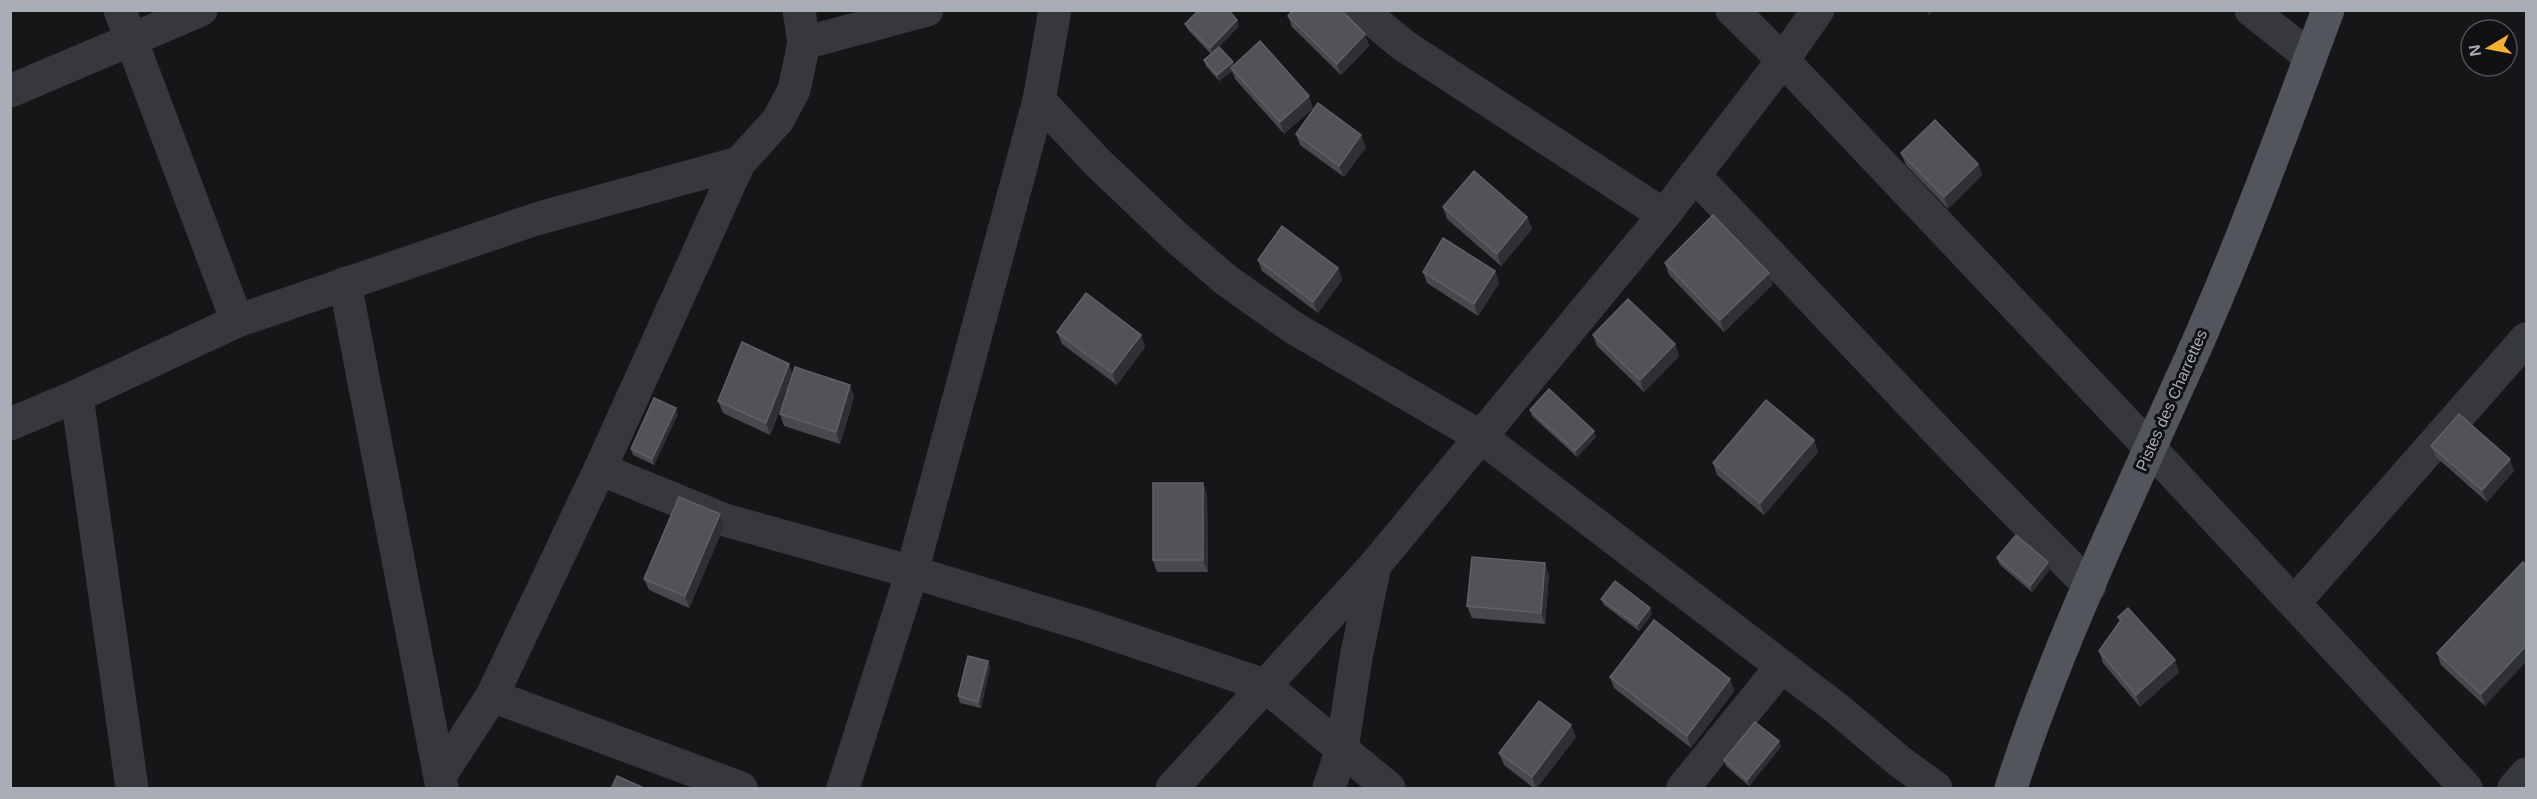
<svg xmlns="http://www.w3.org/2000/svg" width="2537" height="799" font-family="Helvetica,sans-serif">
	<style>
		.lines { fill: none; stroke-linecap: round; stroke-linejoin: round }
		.minor { stroke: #37383d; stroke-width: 33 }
		.major { stroke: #53555c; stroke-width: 33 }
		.wall { fill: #47494d }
		.shaded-wall { fill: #2f3033 }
		.building { fill: #525359; stroke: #5f6168; stroke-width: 1.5 }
		.labels { text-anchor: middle; stroke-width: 6; stroke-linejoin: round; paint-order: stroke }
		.street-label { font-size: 16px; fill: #a8adb8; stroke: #111113 }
	</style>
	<rect width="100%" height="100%" fill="#161618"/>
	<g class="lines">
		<!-- minor -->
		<g class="minor">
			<polyline points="120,10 237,321"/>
			<polyline points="1361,10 1403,45 1664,215"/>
			<polyline points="1732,10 1783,60 2149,447 2466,788"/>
			<polyline points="2251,10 2310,57"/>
			<polyline points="804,43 927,10"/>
			<polyline points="10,91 201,10"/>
			<polyline points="1039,100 1097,162 1176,237 1226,280 1294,328 1481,437 1839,710 1899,761 1936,788"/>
			<path d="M1694,175C1826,312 1954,453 2090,586"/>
			<polyline points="345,283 442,788"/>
			<polyline points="77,396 132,788"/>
			<polyline points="10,424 77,396 237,321 536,219 739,163"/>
			<polyline points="600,469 725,520 912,572 1089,626 1264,685 1389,788"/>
			<polyline points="2294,603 2526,339"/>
			<polyline points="492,696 741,788"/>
			<polyline points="440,776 492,696 600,469 739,163 778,120 794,90 804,43 799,10"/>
			<polyline points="843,788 912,572 1039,100 1055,10"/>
			<polyline points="1172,788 1375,565 1664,215 1783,60 1818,10"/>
			<polyline points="1329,788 1342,749 1356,658 1375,565"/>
			<polyline points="1683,788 1782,666"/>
			<polyline points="2514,788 2526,774"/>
		</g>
		<!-- major -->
		<path class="major" d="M2011,788C2059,639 2129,496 2193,353C2243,241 2285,125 2328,10"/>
	</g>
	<!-- wall -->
	<g class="wall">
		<polygon points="1288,16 1365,34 1369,46 1341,75 1292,27"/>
		<polygon points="1185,24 1239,26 1219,47 1234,65 1313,108 1284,134 1235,79 1232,71 1219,81 1206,66 1204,60 1211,54 1188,30"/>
		<polygon points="1296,134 1366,147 1344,177 1300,145"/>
		<polygon points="1901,153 1978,164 1982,175 1948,209 1906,165"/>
		<polygon points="1443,207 1527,217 1532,229 1501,266 1447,219"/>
		<polygon points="1258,260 1338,268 1342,280 1318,313 1262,271"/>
		<polygon points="1665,263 1773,284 1724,332 1669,275"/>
		<polygon points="1495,271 1499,283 1478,316 1427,283 1423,272"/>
		<polygon points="1057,332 1141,335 1145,347 1117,385 1062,344"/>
		<polygon points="1593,335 1675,344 1679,356 1644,392 1597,346"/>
		<polygon points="793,374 854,397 840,444 784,426 780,414 787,393 770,435 723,413 718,401"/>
		<polygon points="1530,410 1596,437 1577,457 1532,416"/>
		<polygon points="678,414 654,465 633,455 631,449"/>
		<polygon points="1814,440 1818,452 1764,515 1717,475 1713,463"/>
		<polygon points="2431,446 2514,471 2487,502 2436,457"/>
		<polygon points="1203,483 1207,495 1208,572 1157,572 1153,560"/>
		<polygon points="720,514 724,526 689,608 649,590 644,579"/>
		<polygon points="1997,558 2051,568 2032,592 2000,565"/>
		<polygon points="2523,562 2485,706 2441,665 2437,653"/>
		<polygon points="1549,575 1545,624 1472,618 1467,606"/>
		<polygon points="1601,599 1652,614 1639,631 1604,605"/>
		<polygon points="2118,617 2179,672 2140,707 2103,663 2099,651 2120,622"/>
		<polygon points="990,667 981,708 960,703 958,696"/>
		<polygon points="1610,677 1730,679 1734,691 1691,748 1614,688"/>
		<polygon points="1576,737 1536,789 1535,789 1504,765 1499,753"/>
		<polygon points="1781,747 1749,786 1726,766 1724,760"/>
	</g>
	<!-- shaded-wall -->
	<g class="shaded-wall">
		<polygon points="1927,10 1933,10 1928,16"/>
		<polygon points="1237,20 1239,26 1212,54 1210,48"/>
		<polygon points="1365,34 1369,46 1341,75 1337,64"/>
		<polygon points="1233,62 1235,68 1231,68 1232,71 1219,81 1217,75"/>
		<polygon points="1309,96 1313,108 1284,134 1280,122"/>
		<polygon points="1361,135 1366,147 1344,177 1339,166"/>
		<polygon points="1978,164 1982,175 1948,209 1944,197"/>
		<polygon points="1527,217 1532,229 1501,266 1497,254"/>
		<polygon points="1338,268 1342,280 1318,313 1313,302"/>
		<polygon points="1495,271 1499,283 1478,316 1474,304"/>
		<polygon points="1769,273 1773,284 1724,332 1720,320"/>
		<polygon points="1141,335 1145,347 1117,385 1112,373"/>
		<polygon points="1675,344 1679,356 1644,392 1640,380"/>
		<polygon points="789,364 793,376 770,435 766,423"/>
		<polygon points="850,385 854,397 840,444 836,432"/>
		<polygon points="676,408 678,414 654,465 652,459"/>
		<polygon points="1594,431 1596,437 1577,457 1575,451"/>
		<polygon points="1814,440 1818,452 1764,515 1760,503"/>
		<polygon points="2510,459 2514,471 2487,502 2482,490"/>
		<polygon points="1203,483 1207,495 1208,572 1203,560"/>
		<polygon points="720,514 724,526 689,608 685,596"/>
		<polygon points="2048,562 2051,568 2032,592 2030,586"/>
		<polygon points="1545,563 1549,575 1545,624 1541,613"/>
		<polygon points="1650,608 1652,614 1639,631 1637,625"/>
		<polygon points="2526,646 2526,662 2485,706 2481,694"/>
		<polygon points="2175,660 2179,672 2140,707 2136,695"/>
		<polygon points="988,661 990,667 981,708 978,702"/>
		<polygon points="1730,679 1734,691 1691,748 1687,736"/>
		<polygon points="1571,725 1576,737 1536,789 1532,777"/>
		<polygon points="1779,741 1781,747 1749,786 1747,780"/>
	</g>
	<!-- building -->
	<g class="building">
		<polygon points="1199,10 1228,10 1237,20 1210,48 1185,24"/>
		<polygon points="1293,10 1341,10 1365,34 1337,64 1288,16"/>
		<polygon points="1260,41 1309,96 1280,122 1231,68"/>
		<polygon points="1219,47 1233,62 1217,75 1204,60"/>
		<polygon points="1318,103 1361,135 1339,166 1296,134"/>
		<polygon points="1935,120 1978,164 1944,197 1901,153"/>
		<polygon points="1474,171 1527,217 1497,254 1443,207"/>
		<polygon points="1713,215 1769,273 1720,320 1665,263"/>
		<polygon points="1282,226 1338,268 1313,302 1258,260"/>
		<polygon points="1443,238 1495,271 1474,304 1423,272"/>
		<polygon points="1086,293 1141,335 1112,373 1057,332"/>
		<polygon points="1628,299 1675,344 1640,380 1593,335"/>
		<polygon points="742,342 789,364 766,423 718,401"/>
		<polygon points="795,367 850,385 836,432 780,414"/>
		<polygon points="1549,389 1594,431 1575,451 1530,410"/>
		<polygon points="654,398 676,408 652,459 631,449"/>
		<polygon points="1766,400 1814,440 1760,503 1713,463"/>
		<polygon points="2459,414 2510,459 2482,490 2431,446"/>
		<rect x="1153" y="483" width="50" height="77"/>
		<polygon points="679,497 720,514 685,596 644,579"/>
		<polygon points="2016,535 2048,562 2030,586 1997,558"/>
		<polygon points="1472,557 1545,563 1541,613 1467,606"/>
		<polygon points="2523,562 2526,566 2526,646 2481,694 2437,653"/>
		<polygon points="1615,581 1650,608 1637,625 1601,599"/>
		<polygon points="2128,608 2175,660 2136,695 2099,651 2121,620 2118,617"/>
		<polygon points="1654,620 1730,679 1687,736 1610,677"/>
		<polygon points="968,656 988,661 978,702 958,696"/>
		<polygon points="1539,701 1571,725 1532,777 1499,753"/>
		<polygon points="1755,722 1779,741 1747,780 1724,760"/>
		<polygon points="617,776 646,789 611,789"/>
	</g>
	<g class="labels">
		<!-- street labels -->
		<g class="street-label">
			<text transform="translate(2171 400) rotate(-66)" y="6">Pistes des Charrettes</text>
		</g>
	</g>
	<!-- border -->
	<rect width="2537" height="799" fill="none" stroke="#a8adb8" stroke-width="24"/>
	<!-- north arrow -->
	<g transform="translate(2489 48) rotate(260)"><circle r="28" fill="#111113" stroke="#4d4f55" stroke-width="1.5"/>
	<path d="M0-4.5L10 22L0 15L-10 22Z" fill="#f2b134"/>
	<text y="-9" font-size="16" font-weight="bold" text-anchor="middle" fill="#a8adb8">N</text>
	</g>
</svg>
